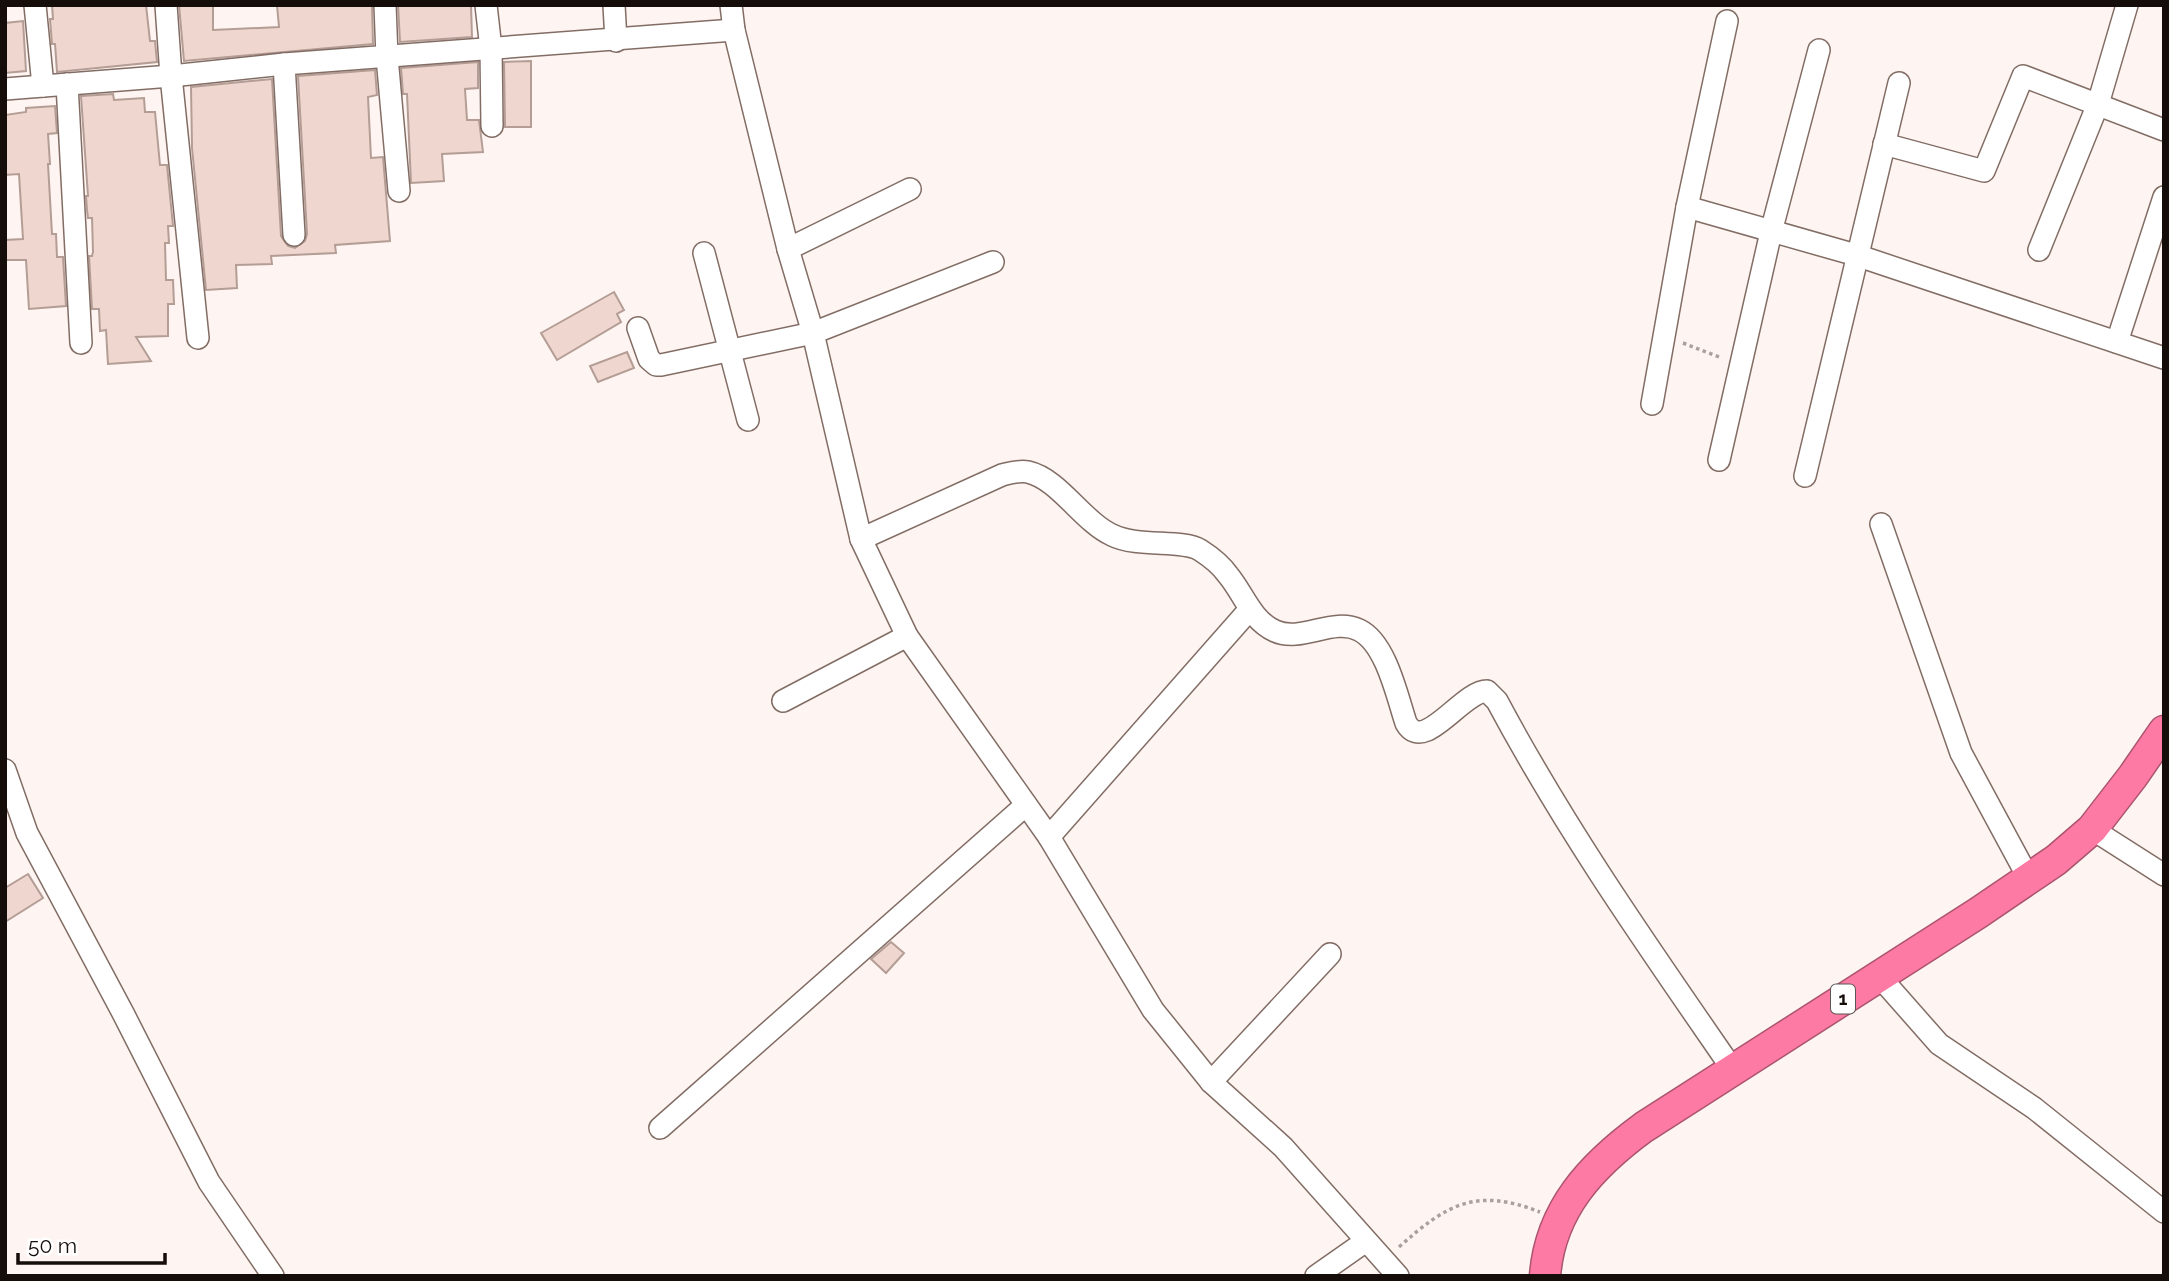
<svg xmlns="http://www.w3.org/2000/svg" width="2169" height="1281" font-family="Raleway,sans-serif">
	<style>
		.building { fill: #efd7cf; stroke: #b49d95; stroke-width: 2 }
		.lines { fill: none; stroke-linecap: round; stroke-linejoin: round }
		.minor-casing { stroke: #826d65; stroke-width: 24 }
		.highway-casing { stroke: #ab546e; stroke-width: 33 }
		.path { stroke: #aaa19e; stroke-width: 3.5; stroke-dasharray: 3.5 3.5; stroke-linecap: butt }
		.minor { stroke: #fff; stroke-width: 21 }
		.highway { stroke: #fc7aa4; stroke-width: 30 }
		.labels { text-anchor: middle; stroke-width: 6; stroke-linejoin: round; paint-order: stroke }
		.shield { fill: #fff; stroke: #5b5654; stroke-width: 2 }
		.shield-label { font-size: 18px; font-weight: bold; fill: #150d0a }
	</style>
	<rect width="100%" height="100%" fill="#fef4f1"/>
	<!-- building -->
	<g class="building">
		<polygon points="52,5 146,5 150,41 155,41 157,62 57,72 55,44 52,44 50,19 53,19"/>
		<polygon points="179,5 213,5 213,30 279,27 277,5 372,5 373,44 184,61"/>
		<polygon points="398,5 471,5 472,37 400,42"/>
		<polygon points="23,21 26,71 5,73 5,23"/>
		<polygon points="531,61 531,127 505,127 504,62"/>
		<polygon points="478,62 478,88 465,89 467,120 479,120 483,152 442,154 444,181 411,183 407,94 403,94 401,68"/>
		<polygon points="375,70 377,95 368,97 371,158 383,157 390,241 335,245 336,253 271,256 272,264 236,265 237,288 206,290 192,148 191,87 272,79 281,236 288,246 295,248 305,241 307,234 298,76"/>
		<polygon points="113,94 114,100 144,98 145,112 155,112 160,165 167,165 173,226 168,226 169,243 165,243 166,280 173,280 174,304 168,304 168,336 136,337 151,361 108,364 106,330 100,331 99,309 92,309 89,256 92,256 93,252 92,218 88,218 87,210 86,196 88,196 81,96"/>
		<polygon points="55,106 57,133 48,134 50,164 48,164 52,234 56,234 57,257 63,257 66,306 29,309 26,260 5,260 5,240 23,239 19,174 5,175 5,115 26,112 26,108"/>
		<polygon points="614,292 624,310 617,314 621,322 557,360 541,333"/>
		<polygon points="627,352 634,368 598,382 590,366"/>
		<polygon points="28,874 43,898 5,922 5,888"/>
		<polygon points="891,942 904,953 886,973 871,959"/>
	</g>
	<g class="lines">
		<defs>
			<g id="minor">
				<polyline points="35,5 43,86"/>
				<polyline points="166,5 171,76 198,338"/>
				<polyline points="385,5 387,57 399,191"/>
				<polyline points="486,5 491,49 492,126"/>
				<polyline points="614,5 616,41"/>
				<polyline points="731,5 734,30 788,249 813,333 861,539 907,636 1049,837 1153,1010 1211,1082 1283,1147 1398,1276"/>
				<polyline points="284,64 294,235"/>
				<polyline points="67,84 81,343"/>
				<polyline points="5,89 171,76 284,64 734,30"/>
				<polyline points="1884,144 1984,171 2023,76 2164,130"/>
				<polyline points="1687,207 1856,255 2164,358"/>
				<polyline points="788,249 910,189"/>
				<polyline points="2039,250 2098,104 2127,5"/>
				<polyline points="704,253 748,420"/>
				<polyline points="638,328 649,359 656,365 661,365 813,333 993,262"/>
				<polyline points="2117,342 2164,197"/>
				<polyline points="1652,404 1687,207 1727,21"/>
				<polyline points="1719,460 1771,232 1819,50"/>
				<polyline points="1805,476 1899,83"/>
				<polyline points="1881,524 1961,753 2029,879"/>
				<path d="M861,539L1002,475C1010,473 1019,470 1028,472C1059,479 1082,521 1112,535C1138,548 1182,539 1200,550C1211,557 1221,565 1228,575C1244,594 1251,620 1275,631C1301,643 1333,617 1359,630C1386,643 1397,696 1406,723C1424,755 1462,691 1487,691L1497,701C1567,832 1649,948 1733,1070"/>
				<polyline points="783,701 907,636"/>
				<polyline points="5,770 27,833 124,1015 209,1182 273,1276"/>
				<polyline points="2092,829 2164,875"/>
				<polyline points="1049,837 1250,609"/>
				<polyline points="1879,976 1939,1044 2034,1108 2164,1212"/>
				<polyline points="1211,1082 1330,954"/>
				<polyline points="660,1128 1026,805"/>
				<polyline points="1316,1276 1366,1241"/>
			</g>
			<path id="highway" d="M1545,1276C1550,1209 1592,1165 1644,1127L1978,913L2056,860L2092,829L2133,776L2164,731"/>
		</defs>
		<!-- minor casing -->
		<use href="#minor" class="minor-casing"/>
		<!-- highway casing -->
		<use href="#highway" class="highway-casing"/>
		<!-- path -->
		<g class="path">
			<polyline points="1683,343 1722,358"/>
			<path d="M1399,1247C1447,1204 1476,1187 1540,1212"/>
		</g>
		<!-- minor -->
		<use href="#minor" class="minor"/>
		<!-- highway -->
		<use href="#highway" class="highway"/>
	</g>
	<g class="labels">
		<!-- shield labels -->
		<rect class="shield" x="1831" y="984.5" width="24" height="29" rx="5"/>
		<g class="shield-label">
			<text x="1843" y="1005">1</text>
		</g>
	</g>
	<!-- border -->
	<rect width="2169" height="1281" fill="none" stroke="#150d0a" stroke-width="14"/>
	<!-- scale -->
	<path d="M18 1253v10h147v-10" fill="none" stroke="#150d0a" stroke-width="3.5"/>
	<text x="28" y="1253" font-size="21" fill="#150d0a" stroke="#ffffff" stroke-width="5" paint-order="stroke">50 m</text>
</svg>
